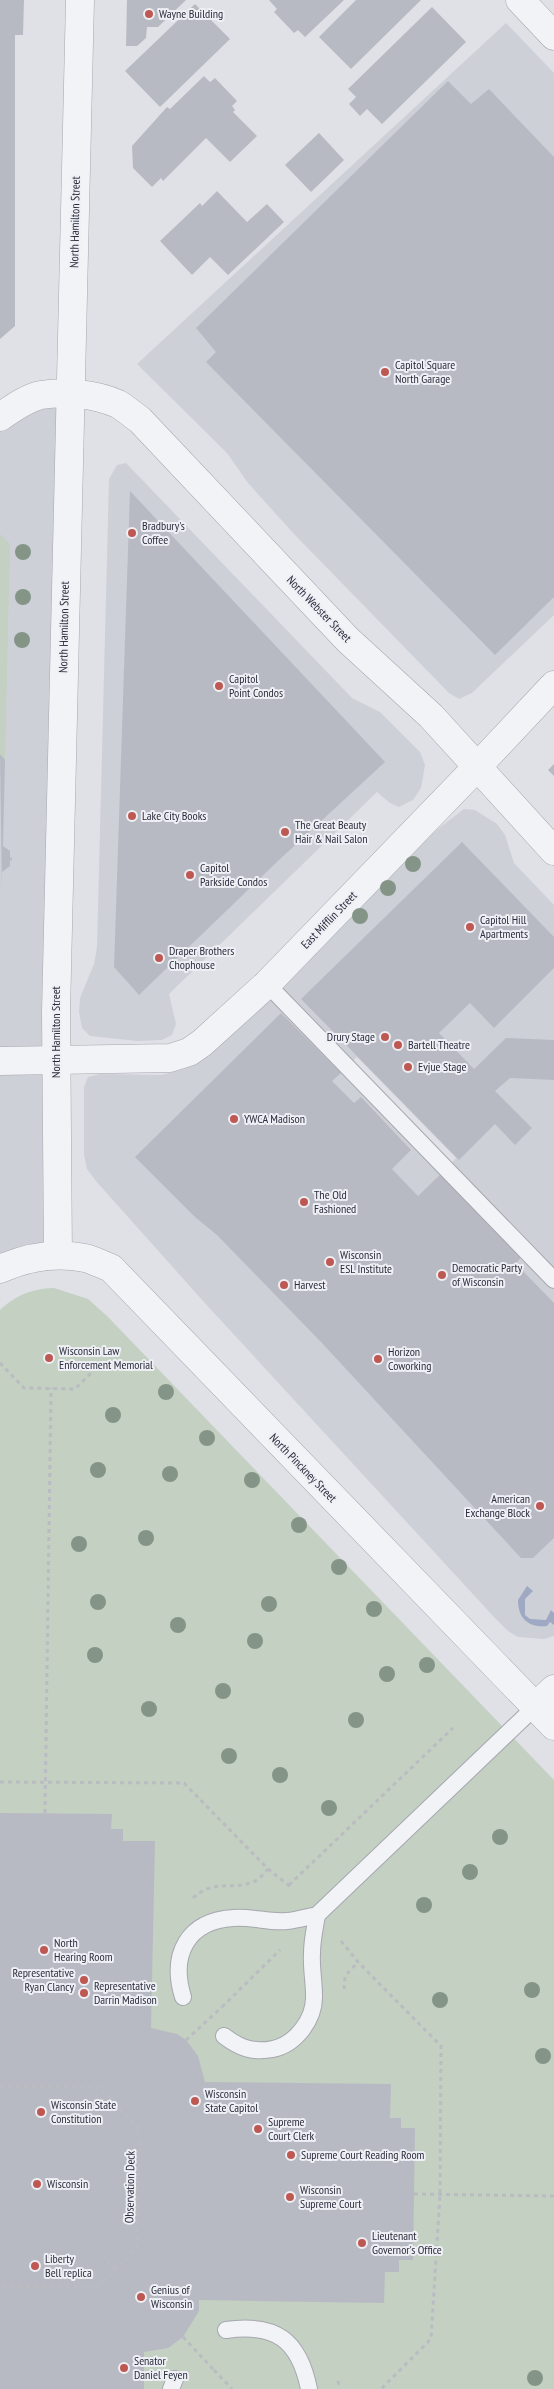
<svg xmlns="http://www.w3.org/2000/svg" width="554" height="2389" font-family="'PT Sans Narrow',sans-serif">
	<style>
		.built { fill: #ced0d8; fill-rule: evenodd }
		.green { fill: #c3d0c2 }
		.water { fill: #9fa9c3 }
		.building { fill: #b8bac3 }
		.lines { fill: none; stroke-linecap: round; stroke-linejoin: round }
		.service-casing { stroke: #a6a7b0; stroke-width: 18 }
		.minor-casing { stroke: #a6a7b0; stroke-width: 29 }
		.tertiary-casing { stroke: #a6a7b0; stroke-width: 29 }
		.path { stroke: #babcc2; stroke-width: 3; stroke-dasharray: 4 4; stroke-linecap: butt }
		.service { stroke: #f2f3f6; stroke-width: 16 }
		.minor { stroke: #f2f3f6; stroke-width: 28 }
		.tertiary { stroke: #f2f3f6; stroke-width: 28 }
		.path-bridge { stroke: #babcc2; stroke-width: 3; stroke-dasharray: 4 4; stroke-linecap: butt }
		.tree { fill: #849588 }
		.poi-dot { fill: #be5853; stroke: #eff0f5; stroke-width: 2 }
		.labels { text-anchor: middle; stroke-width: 4; stroke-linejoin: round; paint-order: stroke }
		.poi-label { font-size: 12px; fill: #2a2d3c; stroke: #eff0f5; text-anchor: start }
		.street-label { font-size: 12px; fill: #2a2d3c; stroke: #eff0f5 }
	</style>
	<rect width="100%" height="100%" fill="#e0e1e7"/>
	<!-- built -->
	<g class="built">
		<polygon points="506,23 554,73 554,615 472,693 459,699 449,693 294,534 248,483 227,453 137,364"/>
		<polygon points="70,393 58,1255 0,1269 0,417"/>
		<polygon points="126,463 352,698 380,712 420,752 425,765 421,788 413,800 399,807 390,803 377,792 169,994 176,1024 172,1035 162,1040 137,1041 90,1036 82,1028 79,1012 80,998 94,964 97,947 109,479 117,465"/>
		<path d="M464,809L475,810L497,824L505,835L514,863L554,905V1636L544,1639L518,1637L508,1631L494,1617L203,1301L95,1180L87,1169L84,1155V1087L88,1077L100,1074L161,1075L184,1069L439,828ZM357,1057L456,1158L441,1173L341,1073Z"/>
	</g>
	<!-- green -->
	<g class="green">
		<polygon points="0,534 10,544 5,760 0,754"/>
		<path d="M54,1288L88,1299L107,1316L554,1780V2389H0V1310C16,1295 31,1289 54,1288Z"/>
	</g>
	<!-- water -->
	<path class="water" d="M527,1586L533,1591L525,1599V1615L530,1619L546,1620L551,1610L554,1613V1625L550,1622L547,1626C528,1628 518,1618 518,1600Z"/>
	<!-- building -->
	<g class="building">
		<polygon points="0,0 24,0 23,35 15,35 15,326 0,339"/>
		<polygon points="127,0 186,0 158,27 147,27 146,38 137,46 126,46"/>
		<polygon points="269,0 344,0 305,37 298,30 294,33 274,12 277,9"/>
		<polygon points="356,0 421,0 351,69 319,37"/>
		<polygon points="195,4 230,39 160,107 125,71"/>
		<polygon points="432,7 466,42 382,124 367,109 360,116 349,104 356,97 348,89"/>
		<polygon points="204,76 210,82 215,78 237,101 232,106 235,110 233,112 257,136 230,162 206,138 163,181 161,178 152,187 133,168 132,146 167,107 170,109"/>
		<polygon points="448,81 471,104 489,89 554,157 554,597 495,655 206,362 216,352 196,328"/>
		<polygon points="319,133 344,160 311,192 285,165"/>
		<polygon points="217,191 247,222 267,204 284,222 228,275 210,257 192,275 160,241 200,203 202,206"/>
		<polygon points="130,491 385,762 279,860 139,995 114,967"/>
		<polygon points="0,754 5,760 3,846 10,851 10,866 2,872 2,894"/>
		<polygon points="554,764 554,776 548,770"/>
		<polygon points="462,842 554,937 554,968 494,1028 470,1003 439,1033 474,1069 506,1038 554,1040 554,1080 510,1078 495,1091 532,1128 515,1145 495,1124 459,1160 301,999"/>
		<polygon points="281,1013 341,1073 332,1081 354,1103 361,1097 411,1150 392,1169 418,1196 444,1171 523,1254 516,1264 554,1303 554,1538 533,1558 521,1558 320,1341 217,1235 195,1217 135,1157"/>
		<polygon points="0,1813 112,1814 111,1829 123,1829 123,1841 155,1841 151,2028 177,2034 186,2040 198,2056 205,2082 391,2084 390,2118 401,2118 401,2128 415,2128 413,2260 399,2260 399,2272 385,2272 384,2303 199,2300 199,2311 183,2337 168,2348 144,2352 144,2389 0,2389"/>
	</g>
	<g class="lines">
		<defs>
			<g id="service">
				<polyline points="267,984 554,1280"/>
				<path d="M183,1997C170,1955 187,1921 233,1918C251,1916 269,1923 287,1921C297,1920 307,1917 317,1915L536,1706"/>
				<path d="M224,2036C240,2048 253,2053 273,2049C296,2044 315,2019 314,1995C314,1981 311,1967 312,1953C312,1940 315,1928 317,1915"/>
				<path d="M226,2330C276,2323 299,2340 309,2389"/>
				<polyline points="171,2389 175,2379"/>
			</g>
			<g id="minor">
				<polyline points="520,0 554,36"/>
				<polyline points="0,1061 170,1058 189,1052 202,1043 267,984 477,767 554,685"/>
				<polyline points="58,1255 56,1012 80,0"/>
				<path d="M0,1269C27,1257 55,1252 85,1258C94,1260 102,1265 111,1268L554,1726"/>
				<polyline points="536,1706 554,1689"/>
			</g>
			<path id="tertiary" d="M0,417C12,409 26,398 41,395C64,391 96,394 118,404C125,408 133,415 140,420L348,640L431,716L554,851"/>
		</defs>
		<!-- service casing -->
		<use href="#service" class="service-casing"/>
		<!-- minor casing -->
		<use href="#minor" class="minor-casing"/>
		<!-- tertiary casing -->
		<use href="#tertiary" class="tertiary-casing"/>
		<!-- path -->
		<g class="path">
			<polyline points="10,859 12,859"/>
			<polyline points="0,1363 24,1388 75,1389 99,1365"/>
			<polyline points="0,1782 184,1783 268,1869 292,1888"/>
			<polyline points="45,1813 51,1388"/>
			<polyline points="289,1885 453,1728"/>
			<path d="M193,1898C215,1878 232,1891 253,1882C259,1880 264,1873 268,1869"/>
			<polyline points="341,1941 358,1962 441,2046 440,2195 431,2339 381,2389"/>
			<polyline points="344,1989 345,1976 358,1962"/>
			<polyline points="222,2007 280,1950"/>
			<polyline points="0,2086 100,2088 139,2129 137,2249 96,2288 0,2286"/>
			<polyline points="414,2194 554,2196"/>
			<polyline points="102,2255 116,2270"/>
			<polyline points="214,2370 232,2389"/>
			<polyline points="338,2381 340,2389"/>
		</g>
		<!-- service -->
		<use href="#service" class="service"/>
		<!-- minor -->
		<use href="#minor" class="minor"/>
		<!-- tertiary -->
		<use href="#tertiary" class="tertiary"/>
		<!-- path-bridge -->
		<g class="path-bridge">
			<polyline points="186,2040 222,2007"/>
			<polyline points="183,2337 214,2370"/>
		</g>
	</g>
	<!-- trees -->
	<g class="tree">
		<circle cx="23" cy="552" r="8"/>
		<circle cx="23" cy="597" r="8"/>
		<circle cx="22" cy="640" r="8"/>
		<circle cx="413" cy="864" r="8"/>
		<circle cx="388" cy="888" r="8"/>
		<circle cx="360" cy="916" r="8"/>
		<circle cx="166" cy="1392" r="8"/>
		<circle cx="113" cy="1415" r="8"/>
		<circle cx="207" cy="1438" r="8"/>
		<circle cx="98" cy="1470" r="8"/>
		<circle cx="170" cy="1474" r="8"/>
		<circle cx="252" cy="1480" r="8"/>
		<circle cx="299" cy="1525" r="8"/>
		<circle cx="146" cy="1538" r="8"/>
		<circle cx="79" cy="1544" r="8"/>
		<circle cx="339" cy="1567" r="8"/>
		<circle cx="98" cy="1602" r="8"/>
		<circle cx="269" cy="1604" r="8"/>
		<circle cx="374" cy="1609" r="8"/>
		<circle cx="178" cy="1625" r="8"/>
		<circle cx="255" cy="1641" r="8"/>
		<circle cx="95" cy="1655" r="8"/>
		<circle cx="427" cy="1665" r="8"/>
		<circle cx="387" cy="1674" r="8"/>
		<circle cx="223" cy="1691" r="8"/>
		<circle cx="149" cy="1709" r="8"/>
		<circle cx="356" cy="1720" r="8"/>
		<circle cx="229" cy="1756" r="8"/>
		<circle cx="280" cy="1775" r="8"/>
		<circle cx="329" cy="1808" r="8"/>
		<circle cx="500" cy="1837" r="8"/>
		<circle cx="470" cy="1872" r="8"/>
		<circle cx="424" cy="1905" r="8"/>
		<circle cx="532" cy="1990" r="8"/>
		<circle cx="440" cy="2000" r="8"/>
		<circle cx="543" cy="2056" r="8"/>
		<circle cx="535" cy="2378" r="8"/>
	</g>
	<!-- markers -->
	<g class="poi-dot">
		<circle cx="149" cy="14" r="5"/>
		<circle cx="385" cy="372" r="5"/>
		<circle cx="132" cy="533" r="5"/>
		<circle cx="219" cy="686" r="5"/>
		<circle cx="132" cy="816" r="5"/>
		<circle cx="285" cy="832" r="5"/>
		<circle cx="190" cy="875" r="5"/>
		<circle cx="470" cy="927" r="5"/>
		<circle cx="159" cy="958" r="5"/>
		<circle cx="385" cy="1037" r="5"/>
		<circle cx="398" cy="1045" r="5"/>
		<circle cx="408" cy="1067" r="5"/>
		<circle cx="234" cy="1119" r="5"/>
		<circle cx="304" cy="1202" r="5"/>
		<circle cx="330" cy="1262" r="5"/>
		<circle cx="442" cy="1275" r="5"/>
		<circle cx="284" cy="1285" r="5"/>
		<circle cx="49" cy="1358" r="5"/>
		<circle cx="378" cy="1359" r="5"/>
		<circle cx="540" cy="1506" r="5"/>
		<circle cx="44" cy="1950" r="5"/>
		<circle cx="84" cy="1980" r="5"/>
		<circle cx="84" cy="1993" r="5"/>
		<circle cx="195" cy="2101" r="5"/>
		<circle cx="41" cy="2112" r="5"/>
		<circle cx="258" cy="2129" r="5"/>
		<circle cx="291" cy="2155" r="5"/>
		<circle cx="37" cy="2184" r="5"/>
		<circle cx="290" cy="2197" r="5"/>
		<circle cx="362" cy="2243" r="5"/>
		<circle cx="35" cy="2266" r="5"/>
		<circle cx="141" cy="2297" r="5"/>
		<circle cx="124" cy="2368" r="5"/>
	</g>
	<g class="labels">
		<!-- poi labels -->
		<g class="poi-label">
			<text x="159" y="18">Wayne Building</text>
			<text x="395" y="369">Capitol Square<tspan x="395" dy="14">North Garage</tspan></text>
			<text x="142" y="530">Bradbury's<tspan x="142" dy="14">Coffee</tspan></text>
			<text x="229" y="683">Capitol<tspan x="229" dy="14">Point Condos</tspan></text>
			<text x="142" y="820">Lake City Books</text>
			<text x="295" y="829">The Great Beauty<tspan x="295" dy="14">Hair &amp; Nail Salon</tspan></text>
			<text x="200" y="872">Capitol<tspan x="200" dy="14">Parkside Condos</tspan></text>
			<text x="480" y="924">Capitol Hill<tspan x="480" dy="14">Apartments</tspan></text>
			<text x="169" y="955">Draper Brothers<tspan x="169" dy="14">Chophouse</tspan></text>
			<text x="375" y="1041" text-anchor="end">Drury Stage</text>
			<text x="408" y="1049">Bartell Theatre</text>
			<text x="418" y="1071">Evjue Stage</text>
			<text x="244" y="1123">YWCA Madison</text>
			<text x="314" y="1199">The Old<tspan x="314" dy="14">Fashioned</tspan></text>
			<text x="340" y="1259">Wisconsin<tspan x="340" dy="14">ESL Institute</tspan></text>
			<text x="452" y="1272">Democratic Party<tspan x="452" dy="14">of Wisconsin</tspan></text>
			<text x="294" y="1289">Harvest</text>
			<text x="59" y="1355">Wisconsin Law<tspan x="59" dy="14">Enforcement Memorial</tspan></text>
			<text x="388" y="1356">Horizon<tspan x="388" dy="14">Coworking</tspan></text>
			<text x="530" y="1503" text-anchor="end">American<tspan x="530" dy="14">Exchange Block</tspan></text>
			<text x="54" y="1947">North<tspan x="54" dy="14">Hearing Room</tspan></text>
			<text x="74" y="1977" text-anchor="end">Representative<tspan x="74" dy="14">Ryan Clancy</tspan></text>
			<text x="94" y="1990">Representative<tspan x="94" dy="14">Darrin Madison</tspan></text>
			<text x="205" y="2098">Wisconsin<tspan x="205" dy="14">State Capitol</tspan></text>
			<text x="51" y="2109">Wisconsin State<tspan x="51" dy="14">Constitution</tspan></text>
			<text x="268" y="2126">Supreme<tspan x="268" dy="14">Court Clerk</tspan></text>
			<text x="301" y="2159">Supreme Court Reading Room</text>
			<text x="47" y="2188">Wisconsin</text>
			<text x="300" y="2194">Wisconsin<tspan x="300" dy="14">Supreme Court</tspan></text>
			<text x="372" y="2240">Lieutenant<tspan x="372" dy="14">Governor's Office</tspan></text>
			<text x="45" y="2263">Liberty<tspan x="45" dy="14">Bell replica</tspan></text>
			<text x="151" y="2294">Genius of<tspan x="151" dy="14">Wisconsin</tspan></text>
			<text x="134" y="2365">Senator<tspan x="134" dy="14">Daniel Feyen</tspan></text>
		</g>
		<!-- street labels -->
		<g class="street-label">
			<text transform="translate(75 222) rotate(-89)" y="4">North Hamilton Street</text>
			<text transform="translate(319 609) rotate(46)" y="4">North Webster Street</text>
			<text transform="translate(64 627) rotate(-89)" y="4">North Hamilton Street</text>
			<text transform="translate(329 920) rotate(-46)" y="4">East Mifflin Street</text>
			<text transform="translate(56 1032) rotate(-90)" y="4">North Hamilton Street</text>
			<text transform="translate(303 1468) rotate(46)" y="4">North Pinckney Street</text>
			<text transform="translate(130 2187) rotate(-89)" y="4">Observation Deck</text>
		</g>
	</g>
</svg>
